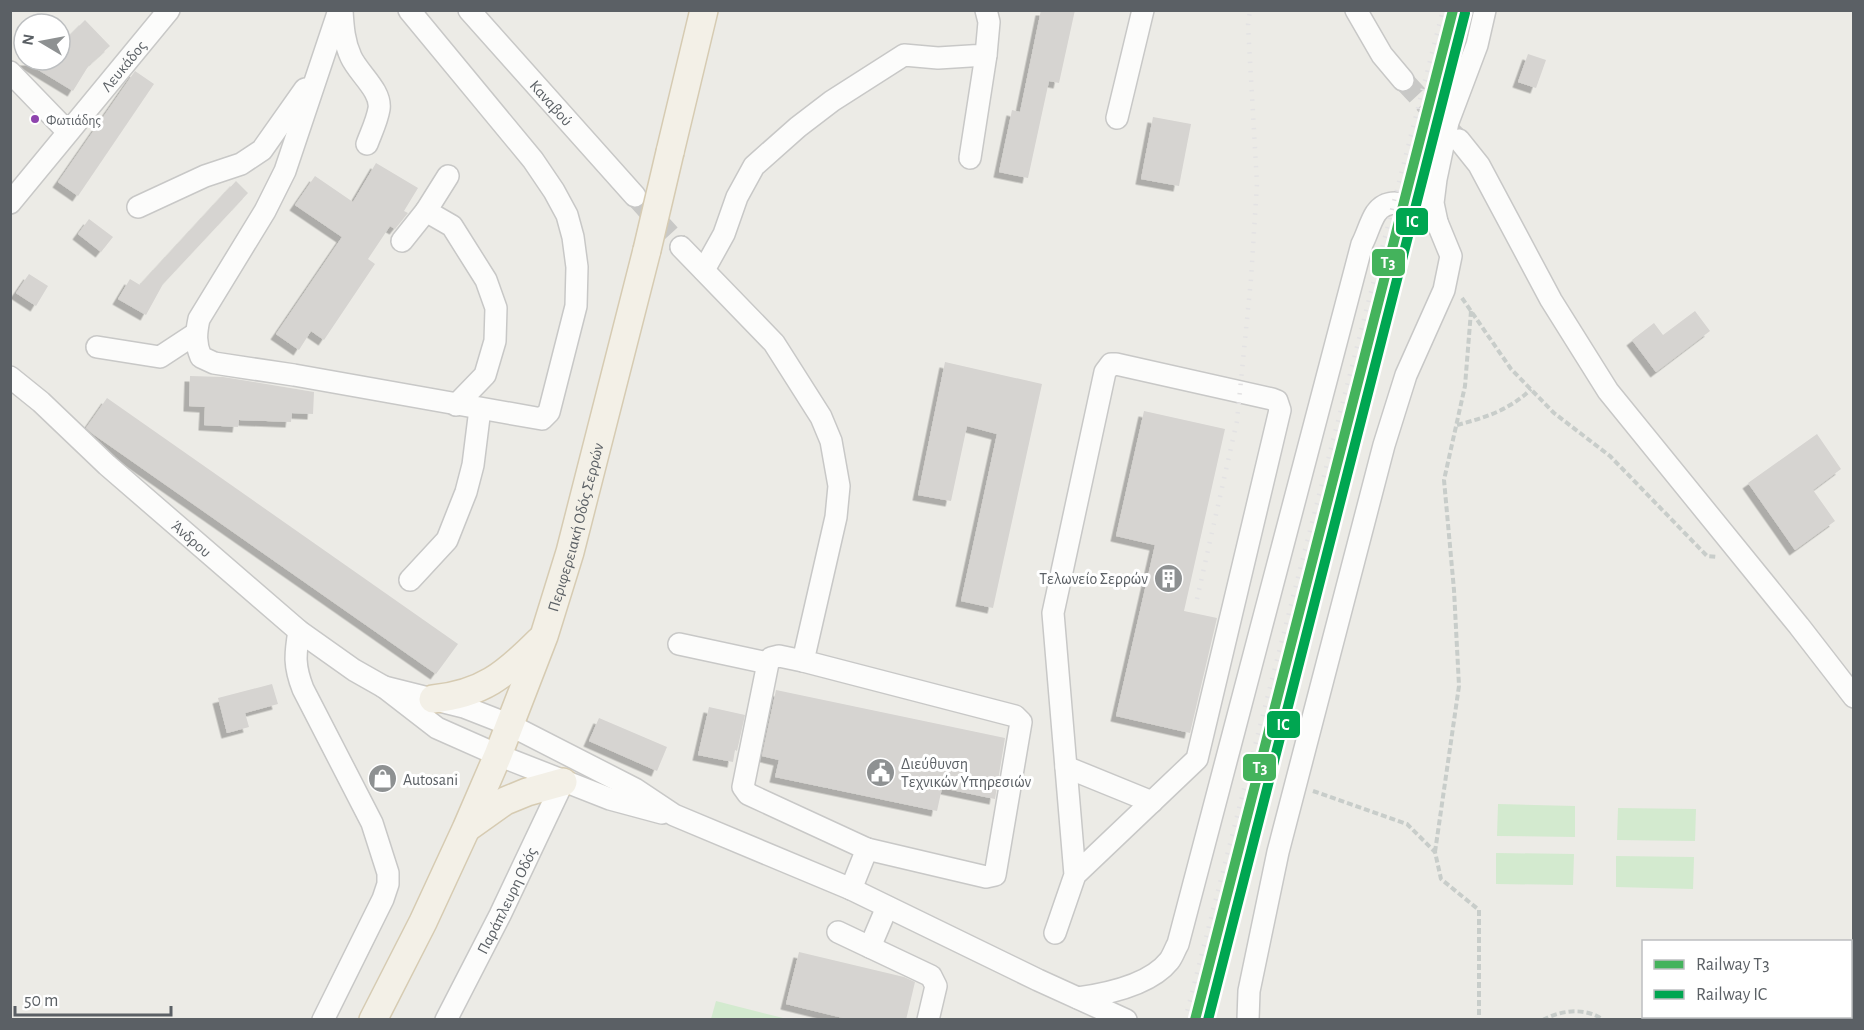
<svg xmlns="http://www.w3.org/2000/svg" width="1864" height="1030" font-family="'Alegreya Sans',sans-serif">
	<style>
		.green { fill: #d3eacf }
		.building { fill: #d6d4d1; filter: url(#shadow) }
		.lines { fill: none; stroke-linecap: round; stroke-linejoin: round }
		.minor-tunnel { stroke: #c8c8c6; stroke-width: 21; stroke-dasharray: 21 10; stroke-linecap: butt }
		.minor-casing { stroke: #c8c8c7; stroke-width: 24 }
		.major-casing { stroke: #d6cbb2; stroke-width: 30 }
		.path { stroke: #c8cdca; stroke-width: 4; stroke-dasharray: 6 3; stroke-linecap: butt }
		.minor { stroke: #fcfcfb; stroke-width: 21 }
		.major { stroke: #f3f0e7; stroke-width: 27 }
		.rail { stroke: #e3e2e3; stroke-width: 4.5; stroke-dasharray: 1.5 8; stroke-linecap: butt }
		.major-bridge-casing { stroke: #d6cbb2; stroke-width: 30; stroke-linecap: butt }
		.major-bridge { stroke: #f3f0e7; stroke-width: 27 }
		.rail-1-casing { stroke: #fff; stroke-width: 15 }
		.rail-2-casing { stroke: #fff; stroke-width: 15 }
		.rail-1 { stroke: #44b35c; stroke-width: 10 }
		.rail-2 { stroke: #00a651; stroke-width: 10 }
		.bus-dot { fill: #8e44ad; stroke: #fff; stroke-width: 2 }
		.labels { text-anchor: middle; stroke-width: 6; stroke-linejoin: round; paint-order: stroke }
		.bus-label { font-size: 14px; fill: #5b6065; stroke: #fff; text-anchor: start }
		.street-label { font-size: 16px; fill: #5b6065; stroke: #fff }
		.poi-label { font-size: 16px; fill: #5b6065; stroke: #fff; text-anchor: start }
		.line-badge { stroke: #fff; stroke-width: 2 }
		.badge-label { font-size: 16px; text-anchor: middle; font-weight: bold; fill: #fff }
	</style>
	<defs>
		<filter id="shadow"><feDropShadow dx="-5.5" dy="5.5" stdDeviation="0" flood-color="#0004"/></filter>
	</defs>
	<rect width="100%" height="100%" fill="#ecebe6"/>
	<!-- green -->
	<g class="green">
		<polygon points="1498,804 1575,806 1575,837 1497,836"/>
		<polygon points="1618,808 1696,809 1695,841 1617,840"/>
		<polygon points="1496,853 1574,854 1573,885 1496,884"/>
		<polygon points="1616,856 1694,857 1693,889 1616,887"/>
		<polygon points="716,1001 783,1018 783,1019 711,1019"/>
	</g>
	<!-- building -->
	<g class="building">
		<polygon points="1041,10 1075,10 1059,83 1049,81 1028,178 999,172 1012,110 1020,112"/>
		<polygon points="85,20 110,46 89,65 73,91 22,60 60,60 60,45"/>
		<polygon points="1528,54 1546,60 1536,88 1518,82"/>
		<polygon points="135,71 154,84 78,196 58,182"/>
		<polygon points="1153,117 1191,124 1179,186 1141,179"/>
		<polygon points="376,163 418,188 404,211 408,213 395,229 390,226 368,259 375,264 324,340 311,331 299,350 276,334 342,237 295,205 315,176 353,202"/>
		<polygon points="236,181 248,193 163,284 146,315 118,299 130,279 140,285"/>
		<polygon points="89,219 113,237 101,252 78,234"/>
		<polygon points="29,274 48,286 36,306 16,293"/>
		<polygon points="1695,311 1710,331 1656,372 1632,340 1654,323 1663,335"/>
		<polygon points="945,362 1042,384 993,608 961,601 997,434 967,426 951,501 918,495"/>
		<polygon points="190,376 223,377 314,392 313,414 292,413 291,422 239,420 238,427 204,425 205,407 189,406"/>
		<polygon points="107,398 458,644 436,674 93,434 86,428"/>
		<polygon points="1144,411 1225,429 1184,611 1217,618 1190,733 1116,716 1155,545 1116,536"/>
		<polygon points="1817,434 1841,469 1813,490 1835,521 1795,550 1748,483"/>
		<polygon points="272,684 278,704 245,713 249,727 227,733 218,698"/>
		<polygon points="776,690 1005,738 995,799 942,788 937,811 775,777 779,760 762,756"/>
		<polygon points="709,707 745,715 737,751 735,750 733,762 698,755"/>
		<polygon points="599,718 667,747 657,771 589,741"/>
		<polygon points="799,952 904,977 915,982 906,1020 851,1020 786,1004"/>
	</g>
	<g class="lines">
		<!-- minor-tunnel -->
		<g class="minor-tunnel">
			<polyline points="1403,80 1458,139"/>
			<polyline points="635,196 681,247"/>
		</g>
		<defs>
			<g id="minor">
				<path d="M339,10L285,171L265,211L199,319C196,333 195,343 201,357L214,363L294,375L542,419L549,412L576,306L577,267L573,237L567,215L554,191L533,160L409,10"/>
				<path id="s1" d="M469,10L635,196"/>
				<polyline points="1356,10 1382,55 1403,80"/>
				<path d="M342,11C343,27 344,42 351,57C358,73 382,91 379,109C377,121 371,133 367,144"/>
				<polyline points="10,72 68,132"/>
				<polyline points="1117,118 1143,10"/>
				<polyline points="1459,140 1479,165 1551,300 1608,391 1799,626 1854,697"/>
				<polyline points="970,158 986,55"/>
				<polyline points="448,176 426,211 452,226 486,280 496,308 495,341 485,375 456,405"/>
				<path id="s2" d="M10,203L169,10"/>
				<polyline points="138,207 205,176 241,164 262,150 305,89"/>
				<polyline points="402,241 426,211"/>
				<polyline points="681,247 774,343 821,417 831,441 839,486 836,517 803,661 1015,716 1021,722 995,875 986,877 867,849 851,889"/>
				<polyline points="704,270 724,234 737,197 754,166 798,127 832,101 904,55 938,58 986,55 989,22 986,10"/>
				<polyline points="97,347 160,357 195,334"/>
				<path id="s3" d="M10,377L41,402L107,465L299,631L354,670L384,687L437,728L498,755L610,799L662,813"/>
				<polyline points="410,580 447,540 466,492 473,465 480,409"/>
				<path d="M299,631C295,655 294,666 303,689L372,823L388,873V884L383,899L323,1020"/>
				<polyline points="679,644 768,663"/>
				<polyline points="803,661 779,656 771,658 768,663 743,787 748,794 867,849"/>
				<polyline points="384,687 464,707 510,725 635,789 674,815 851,889 1038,980 1126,1020"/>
				<polyline points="1066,767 1152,802"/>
				<polyline points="838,932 931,976 936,986 928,1020"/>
				<polyline points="1055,933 1075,875 1053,613 1105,372 1111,364 1116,364 1272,399 1277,401 1280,410 1197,759 1075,875"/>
				<polyline points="870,947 887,907"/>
				<path d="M1078,998C1106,994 1150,985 1169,961C1173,956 1175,949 1178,944L1362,244C1367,235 1370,222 1376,213C1392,191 1421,211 1437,222"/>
				<path id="s4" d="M446,1020L500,915L563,782"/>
				<polyline points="1248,1020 1249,991 1278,852 1384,445 1406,375 1444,290 1451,256 1437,222 1433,203 1436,179 1448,122 1477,45 1485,10"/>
			</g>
			<g id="major">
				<polyline points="670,152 704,10"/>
				<path d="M433,699C482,694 505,675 539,641"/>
				<polyline points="467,828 505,801 527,792 563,782"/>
				<path id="s5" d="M373,1020L423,922L466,829L498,755L544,636L570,552L647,250"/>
			</g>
		</defs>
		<!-- minor casing -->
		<use href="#minor" class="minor-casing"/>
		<!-- major casing -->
		<use href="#major" class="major-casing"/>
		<!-- path -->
		<g class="path">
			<polyline points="1462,298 1511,369 1554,413 1610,456 1707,556 1717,557"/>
			<path d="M1457,425C1484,418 1510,410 1531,389"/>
			<polyline points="1313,791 1407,824 1435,852 1441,879 1479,910 1479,1020"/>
			<polyline points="1435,852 1459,686 1454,590 1444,480 1465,386 1471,311"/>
			<path d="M1543,1020C1560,1010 1587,1007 1603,1020"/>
		</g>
		<!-- minor -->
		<use href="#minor" class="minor"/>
		<!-- major -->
		<use href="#major" class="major"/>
		<!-- rail -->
		<g class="rail">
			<polyline points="1197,599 1237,421 1251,279 1257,184 1248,25 1250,10"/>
			<polyline points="1185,1020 1443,10"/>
		</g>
		<defs>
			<polyline id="major-bridge" points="647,250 670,152"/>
		</defs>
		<!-- major-bridge casing -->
		<use href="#major-bridge" class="major-bridge-casing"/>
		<!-- major-bridge -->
		<use href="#major-bridge" class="major-bridge"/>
		<defs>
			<polyline id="rail-1" points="1195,1020 1453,10"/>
			<polyline id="rail-2" points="1208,1020 1465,13"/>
		</defs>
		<!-- rail-1 casing -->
		<use href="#rail-1" class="rail-1-casing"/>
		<!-- rail-2 casing -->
		<use href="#rail-2" class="rail-2-casing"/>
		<!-- rail-1 -->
		<use href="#rail-1" class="rail-1"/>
		<!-- rail-2 -->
		<use href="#rail-2" class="rail-2"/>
	</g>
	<!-- icons -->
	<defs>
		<symbol id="building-disc" viewBox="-11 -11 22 22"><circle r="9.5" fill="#8e9192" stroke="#fff"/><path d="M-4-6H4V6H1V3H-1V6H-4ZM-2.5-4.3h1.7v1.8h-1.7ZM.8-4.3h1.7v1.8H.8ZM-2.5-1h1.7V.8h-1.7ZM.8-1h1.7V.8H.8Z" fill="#fff"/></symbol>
		<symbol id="civic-disc" viewBox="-11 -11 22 22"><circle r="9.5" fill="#8e9192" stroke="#fff"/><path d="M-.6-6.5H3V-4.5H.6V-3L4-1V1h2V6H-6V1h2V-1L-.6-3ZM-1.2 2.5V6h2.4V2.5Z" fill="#fff"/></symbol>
		<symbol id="shop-disc" viewBox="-11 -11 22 22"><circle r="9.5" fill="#8e9192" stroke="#fff"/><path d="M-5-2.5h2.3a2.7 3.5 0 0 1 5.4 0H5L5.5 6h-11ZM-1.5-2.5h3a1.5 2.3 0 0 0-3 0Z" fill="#fff"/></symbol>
	</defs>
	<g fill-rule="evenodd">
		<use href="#building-disc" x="1152" y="562" width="33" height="33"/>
		<use href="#civic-disc" x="864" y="756" width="33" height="33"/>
		<use href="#shop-disc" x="366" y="762" width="33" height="33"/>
	</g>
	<!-- markers -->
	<circle class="bus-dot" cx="35" cy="119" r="5"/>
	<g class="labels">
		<!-- bus labels -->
		<g class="bus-label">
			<text x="46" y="125">Φωτιάδης</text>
		</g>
		<!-- street labels -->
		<g class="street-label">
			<text dy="6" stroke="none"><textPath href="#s2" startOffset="178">Λευκάδος</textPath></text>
			<text dy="6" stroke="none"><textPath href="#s1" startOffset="124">Καναβού</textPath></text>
			<text dy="6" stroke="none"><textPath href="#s5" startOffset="534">Περιφερειακή Οδός Σερρών</textPath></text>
			<text dy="6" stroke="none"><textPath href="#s3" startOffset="243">Άνδρου</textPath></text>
			<text dy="6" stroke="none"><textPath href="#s4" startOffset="134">Παράπλευρη Οδός</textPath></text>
		</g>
		<!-- poi labels -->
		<g class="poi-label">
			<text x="1148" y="584" text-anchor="end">Τελωνείο Σερρών</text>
			<text x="901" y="769">Διεύθυνση<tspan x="901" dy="18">Τεχνικών Υπηρεσιών</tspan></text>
			<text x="403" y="785">Autosani</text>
		</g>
	</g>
	<g class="line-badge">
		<rect x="1395" y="207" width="34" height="29" rx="6" fill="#00a651"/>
		<rect x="1371" y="248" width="35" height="29" rx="6" fill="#44b35c"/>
		<rect x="1266" y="710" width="35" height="29" rx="6" fill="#00a651"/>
		<rect x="1242" y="753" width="35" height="29" rx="6" fill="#44b35c"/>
	</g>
	<g class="badge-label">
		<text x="1412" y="227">IC</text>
		<text x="1388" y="268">T3</text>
		<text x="1283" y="730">IC</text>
		<text x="1260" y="773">T3</text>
	</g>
	<!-- border -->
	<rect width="1864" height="1030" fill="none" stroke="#5b6065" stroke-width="24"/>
	<!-- legend -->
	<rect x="1642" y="940" width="210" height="78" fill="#ffffff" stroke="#bdbfc1" stroke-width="1.5"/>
	<rect x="1654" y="960" width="30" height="9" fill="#44b35c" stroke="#bdbfc1" stroke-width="1.5"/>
	<text x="1696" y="970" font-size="18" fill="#5b6065">Railway T3</text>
	<rect x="1654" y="990" width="30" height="9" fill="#00a651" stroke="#bdbfc1" stroke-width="1.5"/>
	<text x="1696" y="1000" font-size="18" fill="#5b6065">Railway IC</text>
	<!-- north arrow -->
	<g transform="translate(42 42) rotate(280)"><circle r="28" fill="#ffffff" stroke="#bdbfc1" stroke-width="1.5"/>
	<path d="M0-4.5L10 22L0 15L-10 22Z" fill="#8e9192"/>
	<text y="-9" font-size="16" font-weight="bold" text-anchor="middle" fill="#5b6065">N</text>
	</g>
	<!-- scale -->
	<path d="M15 1006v9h156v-9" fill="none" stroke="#5b6065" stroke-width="3"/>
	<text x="24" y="1006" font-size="18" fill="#5b6065" stroke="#ffffff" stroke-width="4.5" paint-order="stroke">50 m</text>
</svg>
